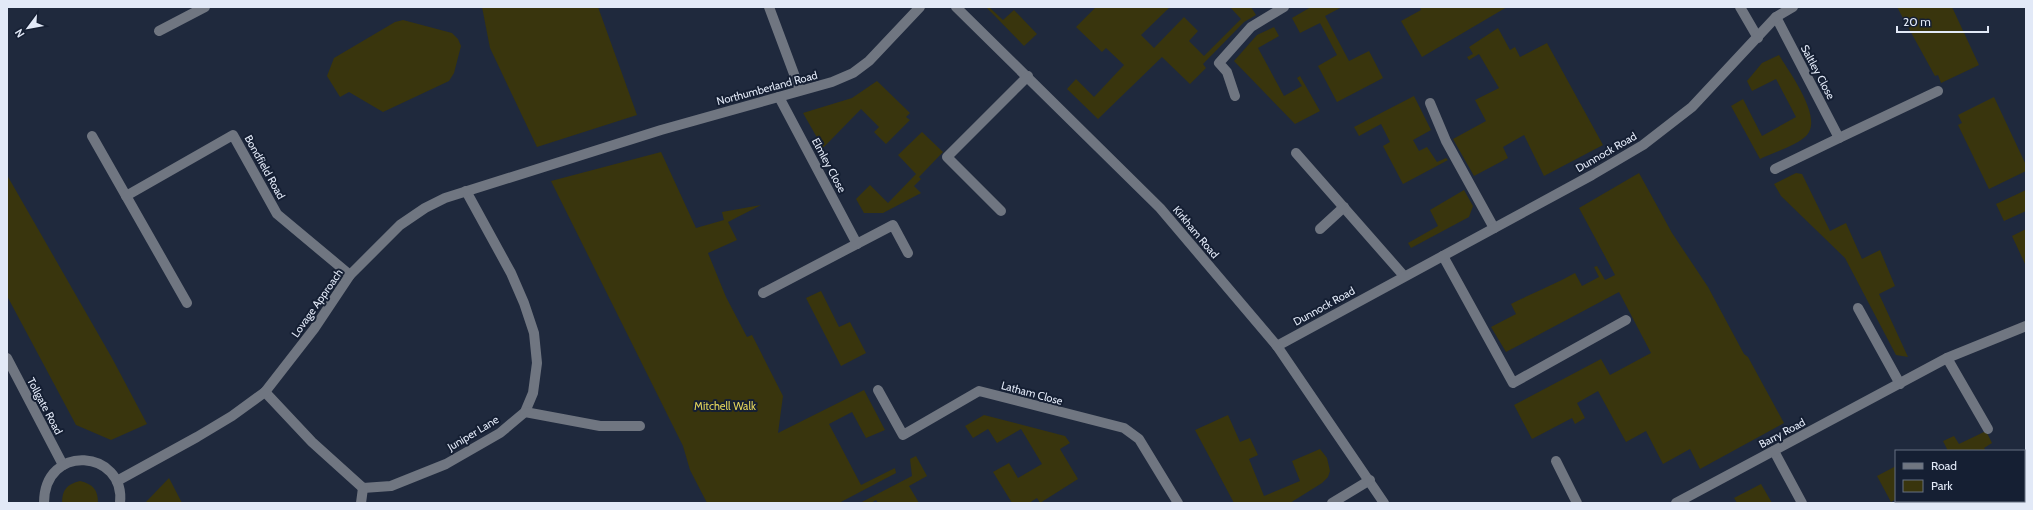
<svg xmlns="http://www.w3.org/2000/svg" width="2033" height="510" font-family="Cabin,sans-serif">
	<style>
		.green { fill: #39350d }
		.lines { fill: none; stroke-linecap: round; stroke-linejoin: round }
		.minor { stroke: #707681; stroke-width: 10 }
		.labels { text-anchor: middle; stroke-width: 4; stroke-linejoin: round; paint-order: stroke }
		.street-label { font-size: 11px; fill: #e2e9f7; stroke: #151f33 }
		.park-label { font-size: 11px; fill: #e4d55a; stroke: #151f33 }
	</style>
	<rect width="100%" height="100%" fill="#1f293d"/>
	<!-- green -->
	<g class="green">
		<polygon points="482,7 598,7 637,115 537,147 490,48"/>
		<polygon points="986,7 989,7 1003,20 1014,10 1037,34 1024,46"/>
		<polygon points="1096,7 1170,7 1141,35 1154,48 1184,17 1198,31 1189,41 1204,56 1241,19 1230,7 1251,7 1256,15 1244,22 1203,64 1206,68 1190,84 1162,57 1098,119 1067,89 1076,79 1094,97 1124,65 1106,48 1102,52 1076,27"/>
		<polygon points="1311,7 1342,7 1325,16 1349,61 1369,51 1383,78 1337,102 1318,66 1337,55 1320,23 1300,33 1292,18"/>
		<polygon points="1420,7 1507,7 1422,57 1401,21 1421,10"/>
		<polygon points="1897,7 1952,7 1979,65 1941,83 1938,75 1935,76"/>
		<polygon points="403,20 452,33 458,39 461,46 454,73 449,81 383,112 349,92 340,97 327,76 334,58 395,22"/>
		<polygon points="1274,27 1279,36 1258,48 1284,96 1302,86 1297,78 1300,76 1320,111 1295,124 1234,61 1257,35"/>
		<polygon points="1498,28 1510,50 1515,47 1520,57 1547,43 1603,145 1544,176 1524,135 1503,147 1508,158 1474,176 1453,139 1486,121 1475,100 1499,88 1479,54 1469,60 1467,57 1473,54 1469,47"/>
		<path d="M1779,55C1789,72 1823,117 1807,135C1798,145 1772,153 1760,159L1731,106L1743,99L1762,136L1796,117L1776,79L1752,91L1747,81L1762,63Z"/>
		<polygon points="877,81 910,113 906,117 910,120 886,144 874,132 879,127 861,109 823,148 803,113 852,98"/>
		<polygon points="1414,96 1431,130 1413,140 1419,151 1427,147 1437,162 1446,158 1448,160 1403,184 1383,146 1390,142 1381,124 1359,136 1354,127"/>
		<polygon points="1994,97 2026,165 2026,171 1989,189 1958,125 1962,123 1958,115"/>
		<polygon points="922,132 943,152 919,177 921,179 914,186 921,193 883,213 864,213 856,199 870,185 888,203 916,174 898,155"/>
		<polygon points="661,152 696,228 724,220 722,212 761,205 728,222 737,240 708,253 726,297 747,337 752,335 783,396 778,433 864,390 885,430 866,438 852,412 829,424 861,485 895,468 896,473 839,503 707,503 690,470 683,446 551,181"/>
		<path d="M1639,173L1672,233L1708,287L1744,354L1748,357L1784,423L1700,469L1690,449L1663,464L1646,431L1626,442L1598,391L1577,403L1585,418L1575,424L1572,418L1532,439L1514,405L1601,359L1610,375L1651,353L1619,292L1506,352L1491,327L1516,314L1511,304C1532,293 1554,285 1575,273L1582,286L1599,277L1594,267L1597,266L1605,280L1615,275L1579,208Z"/>
		<polygon points="1796,173 1802,174 1830,231 1846,223 1862,259 1880,250 1895,286 1879,294 1908,357 1896,355 1845,258 1781,196 1774,184"/>
		<polygon points="7,175 112,358 147,424 111,440 76,425 7,296"/>
		<polygon points="1464,190 1473,206 1469,217 1411,248 1408,243 1438,226 1430,210"/>
		<polygon points="2026,190 2026,211 2004,221 1996,204"/>
		<polygon points="2026,229 2026,266 2012,236"/>
		<polygon points="821,291 839,327 850,322 866,353 841,366 806,298"/>
		<polygon points="984,415 1065,436 1070,443 1060,449 1078,479 1040,503 1037,498 1029,503 1012,503 993,472 1009,463 1018,478 1042,464 1021,429 997,443 988,429 973,438 965,426"/>
		<polygon points="1228,415 1240,442 1250,438 1258,455 1249,459 1264,496 1300,481 1292,461 1320,449 1327,458 1330,471 1328,477 1322,483 1290,503 1234,503 1195,430"/>
		<polygon points="1986,431 1992,443 1984,448 1986,451 1948,451 1943,441 1954,436 1959,444"/>
		<polygon points="916,456 927,476 909,486 919,503 878,503 876,500 871,503 860,503 912,476 910,459"/>
		<polygon points="1896,466 1896,499 1891,502 1877,476"/>
		<polygon points="169,478 182,503 145,503"/>
		<path d="M80,481C93,484 98,490 98,503H62C62,490 67,484 80,481Z"/>
		<polygon points="1761,484 1772,503 1737,503 1734,498"/>
	</g>
	<g class="lines">
		<!-- minor -->
		<g class="minor">
			<polyline points="769,7 800,90"/>
			<polyline points="956,7 1160,208 1277,346 1384,503"/>
			<polyline points="1740,7 1758,38"/>
			<polyline points="1776,17 1839,138 1938,91"/>
			<polyline points="159,31 205,7"/>
			<polyline points="1235,96 1227,72 1219,63 1251,27 1284,7"/>
			<polyline points="779,97 857,244"/>
			<polyline points="1430,103 1446,141 1494,228"/>
			<polyline points="92,136 187,303"/>
			<polyline points="1296,153 1404,276"/>
			<polyline points="1775,169 1839,138"/>
			<polyline points="126,196 233,135 277,214 350,275"/>
			<polyline points="1001,211 947,157 1028,76"/>
			<polyline points="1320,229 1344,207"/>
			<polyline points="1443,256 1513,383 1626,320"/>
			<polyline points="763,293 893,225 908,253"/>
			<polyline points="1858,308 1900,384"/>
			<polyline points="1277,346 1592,175 1643,145 1692,107 1776,17 1793,7"/>
			<polyline points="7,358 63,465"/>
			<polyline points="1947,358 1988,429"/>
			<polyline points="878,390 903,435 979,391 1124,428 1139,439 1178,503"/>
			<polyline points="265,392 312,442 363,488 391,486 446,464 500,433 525,412 533,393 537,363 534,333 524,303 511,273 466,191"/>
			<polyline points="525,412 600,426 640,426"/>
			<polyline points="1774,451 1802,503"/>
			<polyline points="1556,461 1577,503"/>
			<polyline points="117,481 197,437 232,416 265,392 314,329 350,275 400,225 425,208 445,198 661,130 832,82 853,73 869,61 920,7"/>
			<path d="M44,503C44,442 126,450 120,503"/>
			<polyline points="361,503 363,488"/>
			<polyline points="1332,503 1370,480"/>
			<polyline points="1676,503 1947,358 2026,326"/>
		</g>
	</g>
	<g class="labels">
		<!-- street labels -->
		<g class="street-label">
			<text transform="translate(1818 72) rotate(62)" y="4">Saltley Close</text>
			<text transform="translate(767 88) rotate(-15)" y="4">Northumberland Road</text>
			<text transform="translate(1606 152) rotate(-30)" y="4">Dunnock Road</text>
			<text transform="translate(829 165) rotate(62)" y="4">Elmley Close</text>
			<text transform="translate(265 167) rotate(61)" y="4">Bondfield Road</text>
			<text transform="translate(1196 232) rotate(50)" y="4">Kirkham Road</text>
			<text transform="translate(317 303) rotate(-55)" y="4">Lovage Approach</text>
			<text transform="translate(1324 306) rotate(-29)" y="4">Dunnock Road</text>
			<text transform="translate(1032 393) rotate(15)" y="4">Latham Close</text>
			<text transform="translate(45 406) rotate(62)" y="4">Tollgate Road</text>
			<text transform="translate(473 433) rotate(-31)" y="4">Juniper Lane</text>
			<text transform="translate(1782 433) rotate(-28)" y="4">Barry Road</text>
		</g>
		<!-- park labels -->
		<g class="park-label">
			<text x="725" y="410">Mitchell Walk</text>
		</g>
	</g>
	<!-- border -->
	<rect width="2033" height="510" fill="none" stroke="#e2e9f7" stroke-width="16"/>
	<!-- legend -->
	<rect x="1895" y="450" width="130" height="52" fill="#151f33" stroke="#677081"/>
	<rect x="1903" y="463" width="20" height="6" fill="#707681" stroke="#677081"/>
	<text x="1931" y="470" font-size="12" fill="#e2e9f7">Road</text>
	<rect x="1903" y="480" width="20" height="12" fill="#39350d" stroke="#677081"/>
	<text x="1931" y="490" font-size="12" fill="#e2e9f7">Park</text>
	<!-- north arrow -->
	<g transform="translate(28 28) rotate(238)" stroke="#151f33" stroke-width="3" paint-order="stroke">
	<path d="M0-3L7 15L0 10L-7 15Z" fill="#e2e9f7"/>
	<text y="-6" font-size="11" font-weight="bold" text-anchor="middle" fill="#e2e9f7">N</text>
	</g>
	<!-- scale -->
	<path d="M1897 26v6h91v-6" fill="none" stroke="#e2e9f7" stroke-width="2"/>
	<text x="1903" y="26" font-size="12" fill="#e2e9f7" stroke="#151f33" stroke-width="3" paint-order="stroke">20 m</text>
</svg>
